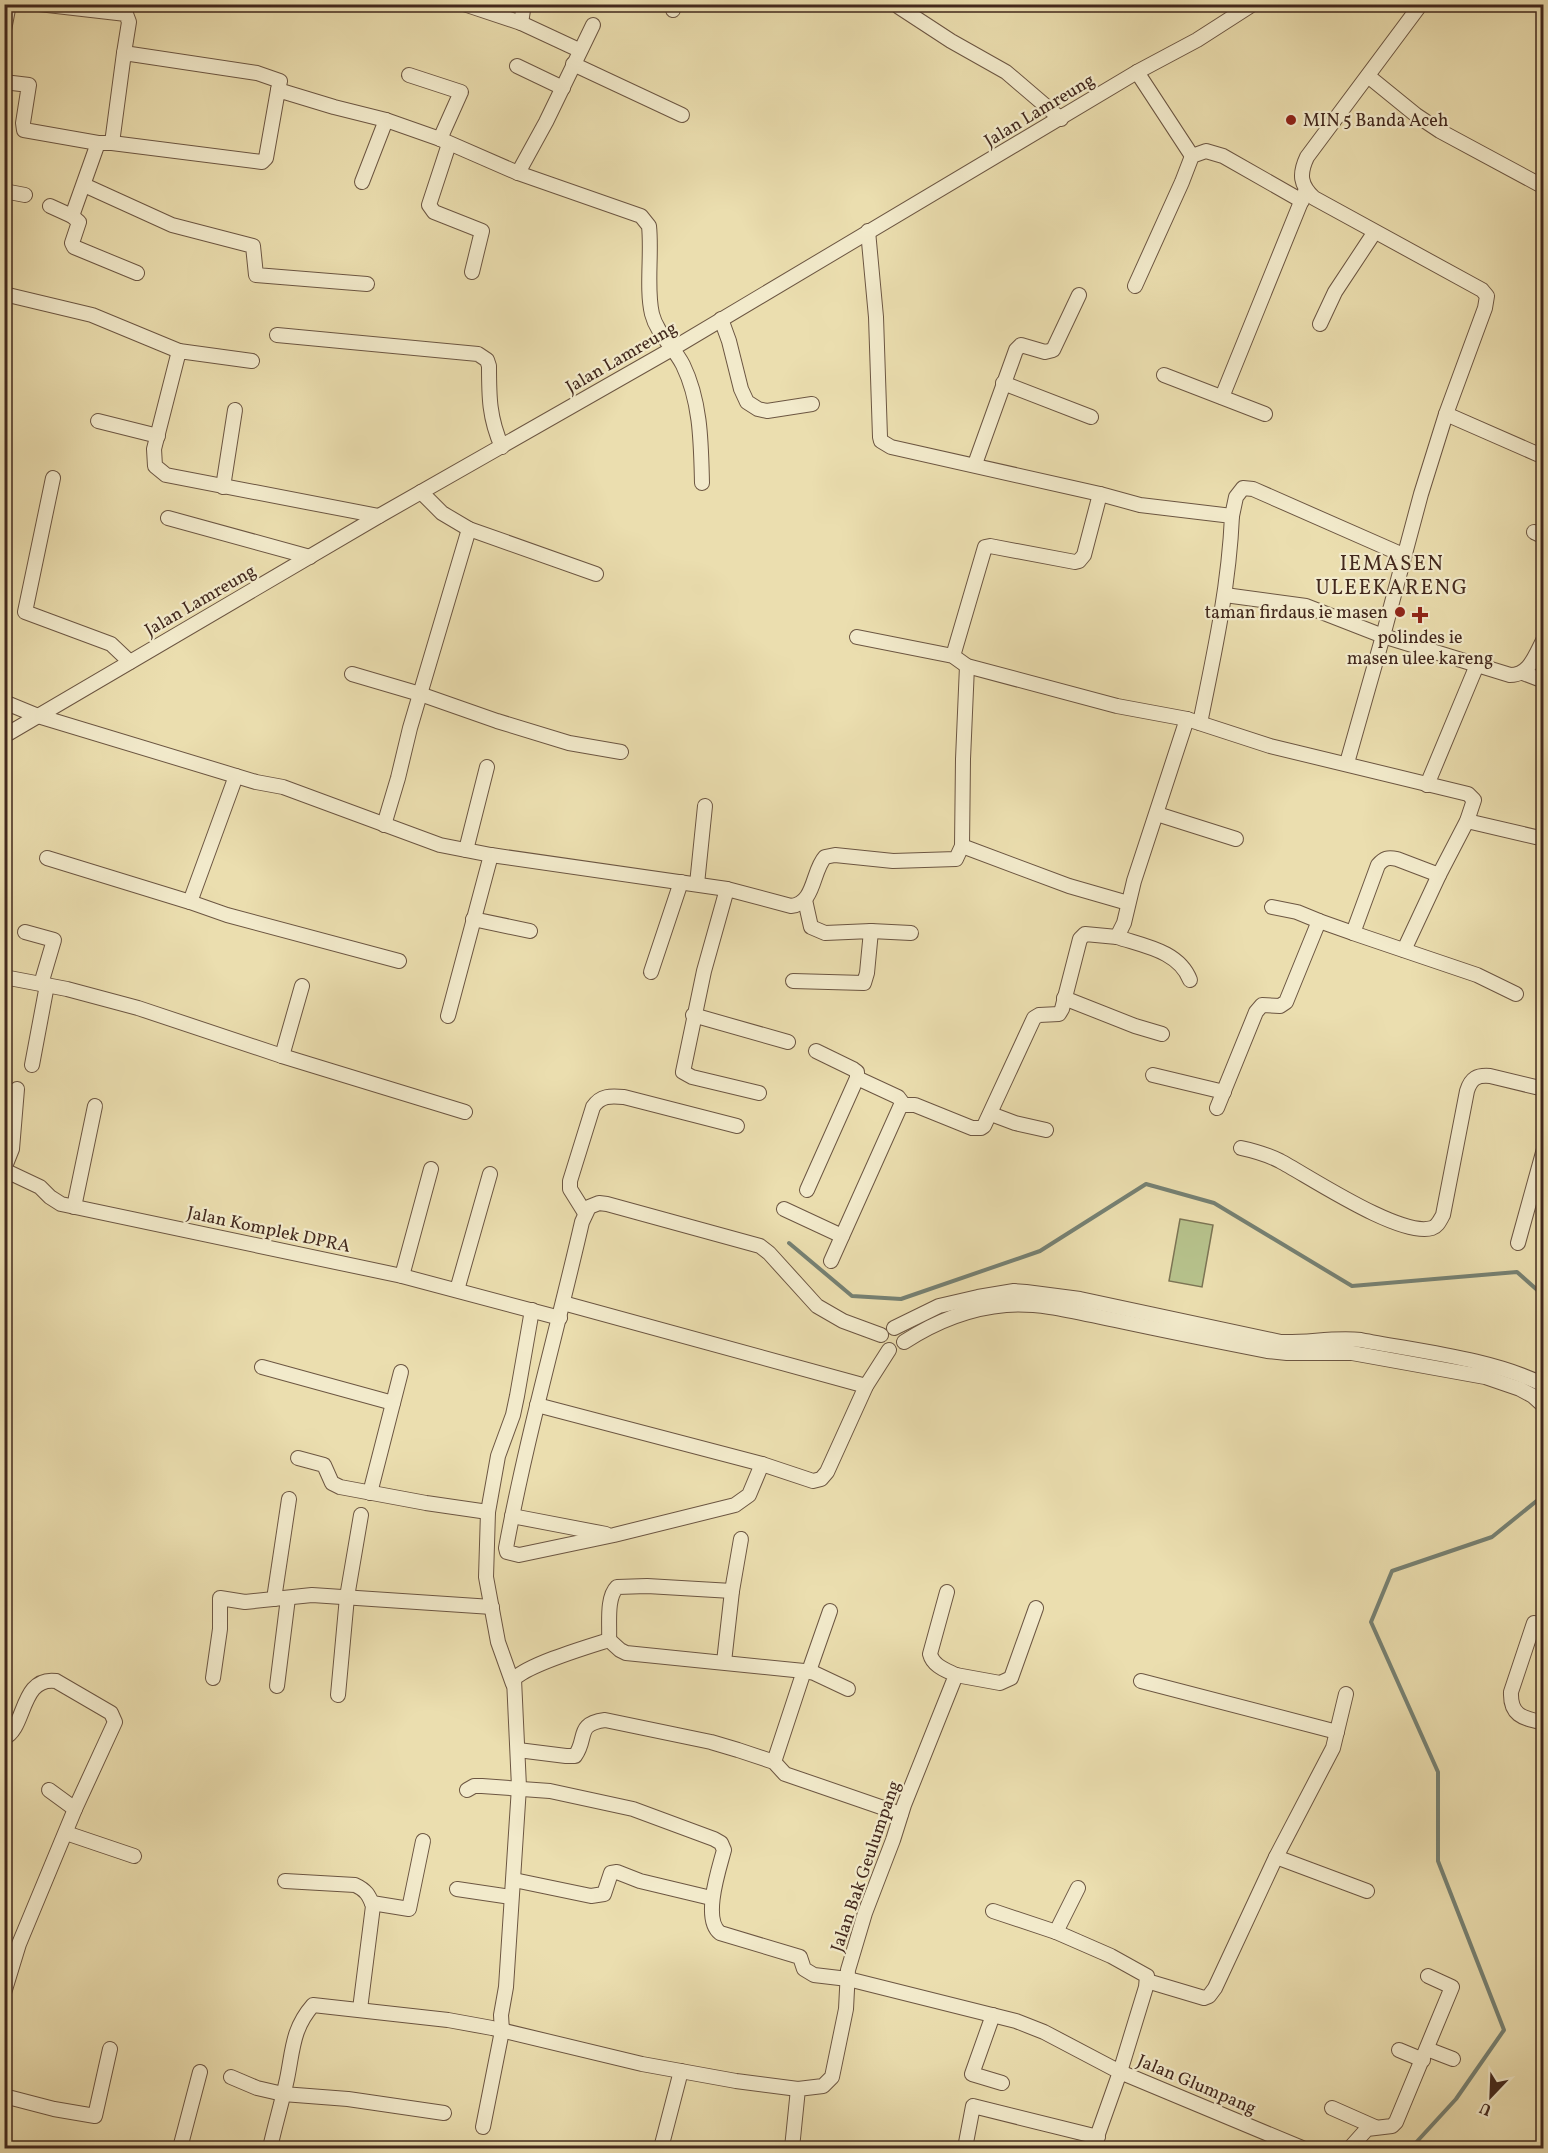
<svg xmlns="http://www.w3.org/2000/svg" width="1548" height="2153" font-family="Vollkorn,serif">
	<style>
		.garden { fill: #b6c18b; stroke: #7c7454; stroke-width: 1.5 }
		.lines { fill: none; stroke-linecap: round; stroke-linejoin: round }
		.stream { stroke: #768173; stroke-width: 4 }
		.minor-casing { stroke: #6c5642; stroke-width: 16 }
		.minor { stroke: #f2eacb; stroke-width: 14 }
		.poi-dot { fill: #8f2418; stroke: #f2eacb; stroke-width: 2 }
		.labels { text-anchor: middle; stroke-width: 4.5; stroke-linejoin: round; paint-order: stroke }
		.street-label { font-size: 18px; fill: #42281d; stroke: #f2eacb }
		.poi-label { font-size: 18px; fill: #42281d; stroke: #f2eacb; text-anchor: start }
		.quarter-label { font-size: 21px; letter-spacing: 1.5px; fill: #42281d; stroke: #f2eacb }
	</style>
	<rect width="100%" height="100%" fill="#ebdeaf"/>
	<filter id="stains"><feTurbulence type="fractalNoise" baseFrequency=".00333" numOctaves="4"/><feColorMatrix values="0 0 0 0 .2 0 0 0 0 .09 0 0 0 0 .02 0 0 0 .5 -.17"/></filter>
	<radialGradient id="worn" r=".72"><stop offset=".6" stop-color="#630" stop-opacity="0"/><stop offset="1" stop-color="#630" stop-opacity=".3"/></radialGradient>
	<!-- garden -->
	<polygon class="garden" points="1180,1219 1213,1225 1202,1287 1169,1281"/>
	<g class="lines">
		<!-- stream -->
		<g class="stream">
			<polyline points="789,1243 852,1296 901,1299 1040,1251 1146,1184 1214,1203 1352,1286 1517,1272 1544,1296"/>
			<polyline points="1411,2148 1456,2099 1504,2030 1438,1861 1438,1772 1371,1622 1392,1571 1492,1537 1544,1495"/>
		</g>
		<defs>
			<g id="minor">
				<polyline points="39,4 126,14 129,22 124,53"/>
				<polyline points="464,4 521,23 579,50"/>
				<path d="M1421,4L1307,157C1299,174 1300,185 1314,198L1482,290L1487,296L1485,308L1446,414L1421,494L1383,636L1510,675C1530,675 1535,655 1544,639"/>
				<polyline points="899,7 951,41 1006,72 1061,119"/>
				<polyline points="673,10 674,4"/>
				<polyline points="521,23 524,4"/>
				<polyline points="4,30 9,4"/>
				<polyline points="573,64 682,115"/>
				<polyline points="517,66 563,88"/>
				<polyline points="1137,72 1192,156"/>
				<polyline points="409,75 461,92 440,139"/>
				<polyline points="1368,76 1416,115 1440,131 1544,187"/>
				<path d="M4,82L29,85L23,123L24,130L98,143H112L262,162L266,158L278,90L334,107L386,120L440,139L518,173L641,216L649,226C652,253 646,289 652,314C657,334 674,347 683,365C701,402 701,444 702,483"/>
				<polyline points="112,143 124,53 257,73 280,81 278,90"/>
				<polyline points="449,144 429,205 434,212 482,231 472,272"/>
				<polyline points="518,173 546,122 593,25"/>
				<polyline points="362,182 386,120"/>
				<polyline points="84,185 172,225 253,246 256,275 367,284"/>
				<polyline points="4,191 25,195"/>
				<polyline points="50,206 72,216 79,222 72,243 74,247 137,273"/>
				<polyline points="72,216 98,143"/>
				<path d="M868,231L876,317L880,437L881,441L891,447L1100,494L1140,505L1232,516C1229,586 1214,655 1200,723"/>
				<polyline points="1135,286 1182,182 1192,156 1206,151 1223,156 1302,201"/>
				<polyline points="4,294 92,315 179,351"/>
				<polyline points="721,319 729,341 741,389 747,402 758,409 767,411 812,404"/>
				<polyline points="1320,324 1335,292 1374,233"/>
				<path d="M277,335L478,354L487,360L489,366C489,396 489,418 502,447"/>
				<polyline points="252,361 179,351 154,449 155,466 166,475 379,516"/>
				<polyline points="1164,375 1265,414"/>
				<polyline points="1003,383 1091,417"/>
				<polyline points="1222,397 1305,192"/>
				<polyline points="1446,414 1544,457"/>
				<polyline points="98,421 158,436"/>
				<polyline points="975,464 1016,350 1021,345 1045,352 1053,350 1079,295"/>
				<polyline points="53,478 25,612 111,644 130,662"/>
				<polyline points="223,487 235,410"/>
				<polyline points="421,492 442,513 469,529 596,574"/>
				<polyline points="1232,516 1236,497 1243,488 1253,489 1403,555"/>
				<polyline points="168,518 310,557"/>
				<polyline points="1534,532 1544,537"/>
				<polyline points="1225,595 1306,606 1383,636 1347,763"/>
				<path d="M857,637L953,656L967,666L1117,706L1187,719L1270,746L1468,794L1474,800L1467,821L1439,875L1397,859C1388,857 1384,858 1378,865L1353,933L1477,975L1516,994"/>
				<polyline points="953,656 985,547 990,546 1075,562 1079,561 1084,555 1100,494"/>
				<polyline points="1523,673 1544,681"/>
				<polyline points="352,674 420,694 497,721 569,743 621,752"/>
				<path d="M4,702L38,716L256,782L283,787L440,845L491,855L727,889L791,906C815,904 812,871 825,857L835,855L893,861L956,859L962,846L963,759L967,666"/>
				<polyline points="4,736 379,516 672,349 1137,72 1197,40 1253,4"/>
				<polyline points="236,776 190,902 227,915 399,961"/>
				<polyline points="1427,785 1477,665"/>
				<polyline points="1157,814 1236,839"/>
				<polyline points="1467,821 1544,839"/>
				<polyline points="384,825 398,778 410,728 469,529"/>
				<polyline points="962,846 1069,886 1128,903"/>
				<polyline points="466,850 487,767"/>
				<polyline points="47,858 190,902"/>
				<polyline points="697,884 705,806"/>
				<polyline points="727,889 704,971 683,1072 692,1077 759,1093"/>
				<polyline points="1272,907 1297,912 1319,921"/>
				<polyline points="473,919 530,931"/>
				<polyline points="871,931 911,933"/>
				<polyline points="25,932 54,940 41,984"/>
				<path d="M1117,937C1144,946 1179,951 1190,980"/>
				<polyline points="1404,950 1439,875"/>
				<polyline points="651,972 681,882"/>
				<polyline points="4,977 67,989 138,1008 282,1056 465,1112"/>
				<polyline points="793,981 864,983 867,973 871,931 825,933 811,927 805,900"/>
				<polyline points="1064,998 1135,1026 1162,1034"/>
				<polyline points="693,1015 788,1042"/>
				<polyline points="448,1016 491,855"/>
				<polyline points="282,1056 302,986"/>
				<polyline points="32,1065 47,985"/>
				<polyline points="1153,1075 1224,1092"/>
				<polyline points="857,1078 898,1097 904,1105"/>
				<polyline points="1217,1108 1256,1012 1262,1005 1280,1006 1286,1002 1319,921 1353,933"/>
				<polyline points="991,1114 1015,1123 1046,1130"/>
				<path d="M1241,1148C1255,1151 1268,1155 1280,1161C1310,1177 1401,1238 1432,1228C1438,1226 1440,1220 1443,1215L1467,1091C1471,1078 1477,1075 1490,1076L1544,1089"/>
				<polyline points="4,1169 12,1149 17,1089"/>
				<polyline points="4,1170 40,1187 50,1197 61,1204 402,1276 560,1318"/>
				<polyline points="807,1190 857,1078 857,1072 853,1069 816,1051"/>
				<polyline points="74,1207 95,1106"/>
				<polyline points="784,1209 842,1236"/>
				<path d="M585,1213L570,1189V1181L593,1107C601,1095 611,1096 624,1097L737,1126"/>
				<polyline points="1518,1243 1544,1149"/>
				<polyline points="831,1261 900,1107 904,1105 915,1105 972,1128 981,1128 984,1126 1034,1018 1039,1015 1059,1014 1062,1009 1080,939 1085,934 1117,937 1124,923 1134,881 1187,719"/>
				<polyline points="402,1276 431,1169"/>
				<polyline points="457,1290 490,1174"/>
				<polyline points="563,1303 866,1386"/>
				<path d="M894,1328L939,1306L978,1297L1014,1291L1026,1292L1080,1299L1281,1342C1308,1343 1334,1337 1361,1340C1417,1351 1493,1359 1544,1385"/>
				<path d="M904,1342C935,1322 969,1308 1006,1305C1042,1302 1080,1313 1115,1320C1166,1331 1216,1341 1267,1351L1287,1353H1352L1485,1377L1520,1389L1533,1396L1544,1406"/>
				<polyline points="262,1367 393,1403"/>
				<polyline points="537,1405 762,1464 813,1481 821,1479 827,1472 866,1386 889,1350"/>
				<polyline points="298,1458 324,1465 332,1483 340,1487 426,1503 488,1512"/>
				<path d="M762,1464L749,1495L735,1505L614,1535L519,1555L507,1552L506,1548C526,1439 557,1331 582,1222L589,1207L599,1203L607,1204L760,1246L769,1253L817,1306L843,1321L881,1335"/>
				<polyline points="370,1493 401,1372"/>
				<polyline points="512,1516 606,1534"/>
				<polyline points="274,1599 289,1499"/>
				<path d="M1534,1623L1511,1692C1510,1716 1523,1718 1544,1723"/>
				<polyline points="609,1640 620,1650 626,1653 804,1671 774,1762"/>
				<polyline points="724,1662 732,1591 741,1539"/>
				<polyline points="804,1671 814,1673 848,1689"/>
				<polyline points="809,1671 830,1611"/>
				<polyline points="956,1675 1000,1683 1011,1678 1036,1608"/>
				<polyline points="213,1678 220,1629 220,1598 245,1602 312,1595 492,1607"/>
				<polyline points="1141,1681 1337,1732"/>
				<polyline points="513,1684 498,1642 486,1577 488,1512 498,1456 513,1415 517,1396 532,1310"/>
				<polyline points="277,1686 288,1598"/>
				<polyline points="338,1695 347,1597 361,1515"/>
				<path d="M4,1738C26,1729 20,1676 56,1681L111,1713L115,1722L75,1809L19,1944L4,1993"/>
				<path d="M518,1750L566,1756H575C588,1738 575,1724 605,1720L711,1742L738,1750L774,1762L785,1774L901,1814"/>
				<polyline points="49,1790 75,1809"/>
				<path d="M467,1790L474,1786H482L550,1791L633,1809L714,1839L721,1843L724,1850C719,1869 702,1919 720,1933L800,1957L804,1969L814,1975L848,1979L1016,2021L1044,2032L1120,2072L1146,1987L1147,1976L1111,1956L1056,1932L1078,1888"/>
				<polyline points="66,1833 134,1856"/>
				<polyline points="1276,1857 1367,1891"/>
				<polyline points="514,1880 591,1896 604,1894 611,1873 617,1872 640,1881 711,1898"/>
				<path d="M285,1881L355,1885C366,1890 369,1895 373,1906L360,2009"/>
				<polyline points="457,1889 511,1897"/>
				<polyline points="372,1903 409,1909 423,1841"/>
				<polyline points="993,1911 1056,1932"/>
				<polyline points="1147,1981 1204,1998 1209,1996 1215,1988 1276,1857 1333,1748 1346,1694"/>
				<polyline points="993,2015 972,2074 1002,2083"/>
				<polyline points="1427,2049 1453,2059"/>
				<polyline points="1399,2050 1423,2060"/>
				<polyline points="231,2077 257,2088 283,2094 348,2099 444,2113"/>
				<polyline points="4,2096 54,2109 95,2116 110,2049"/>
				<polyline points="1332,2108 1375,2127"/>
				<path d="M483,2127L502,2031L501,2015L506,1987L519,1787L514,1679C529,1664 587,1647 609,1640C610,1625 606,1598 617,1587L647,1586L732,1591"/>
				<polyline points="180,2148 200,2072"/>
				<path d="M270,2148C275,2125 282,2102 287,2079C293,2050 292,2029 313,2005L448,2020L492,2028L642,2064L736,2081L798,2089"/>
				<polyline points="661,2148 681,2071"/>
				<path d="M792,2148L798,2089L823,2086L832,2077L846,2009L848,1970L865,1913L893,1840L904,1805L956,1675C946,1670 933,1666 930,1654L947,1592"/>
				<polyline points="965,2148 973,2106 1098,2137"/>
				<polyline points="1093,2148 1120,2072 1302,2148"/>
				<polyline points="1350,2148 1367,2129 1392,2126 1396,2122 1452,1987 1428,1976"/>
			</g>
		</defs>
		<!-- minor casing -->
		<use href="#minor" class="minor-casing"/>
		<!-- minor -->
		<use href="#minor" class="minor"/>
	</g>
	<!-- markers -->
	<g class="poi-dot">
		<circle cx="1291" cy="120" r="6"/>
		<circle cx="1400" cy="612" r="6"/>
		<path d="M1417 606h6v6h6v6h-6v6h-6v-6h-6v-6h6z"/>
	</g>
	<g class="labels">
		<!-- street labels -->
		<g class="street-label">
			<text transform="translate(1039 110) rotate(-31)" y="6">Jalan Lamreung</text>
			<text transform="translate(621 357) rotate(-30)" y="6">Jalan Lamreung</text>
			<text transform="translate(200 600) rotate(-30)" y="6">Jalan Lamreung</text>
			<text transform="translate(269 1229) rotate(12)" y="6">Jalan Komplek DPRA</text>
			<text transform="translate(865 1866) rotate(-71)" y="6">Jalan Bak Geulumpang</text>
			<text transform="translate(1197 2084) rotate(23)" y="6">Jalan Glumpang</text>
		</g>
		<!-- poi labels -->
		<g class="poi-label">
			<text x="1303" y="126">MIN 5 Banda Aceh</text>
			<text x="1388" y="618" text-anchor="end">taman firdaus ie masen</text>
			<text x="1420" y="643" text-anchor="middle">polindes ie<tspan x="1420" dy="21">masen ulee kareng</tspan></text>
		</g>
		<!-- quarter labels -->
		<g class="quarter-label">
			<text x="1392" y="570">IEMASEN<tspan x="1392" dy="24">ULEEKARENG</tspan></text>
		</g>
	</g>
	<!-- margin -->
	<rect width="1548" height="2153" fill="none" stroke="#ebdeaf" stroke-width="24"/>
	<rect x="6" y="6" width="1536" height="2141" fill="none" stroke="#42281d" stroke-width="3"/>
	<rect x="12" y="12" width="1524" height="2129" fill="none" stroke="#42281d" stroke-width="1.5"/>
	<!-- north arrow -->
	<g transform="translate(1491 2096) rotate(203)" stroke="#f2eacb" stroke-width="4.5" paint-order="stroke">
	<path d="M0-4.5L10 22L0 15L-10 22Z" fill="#42281d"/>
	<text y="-9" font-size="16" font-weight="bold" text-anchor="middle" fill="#42281d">U</text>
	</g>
	<rect width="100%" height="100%" filter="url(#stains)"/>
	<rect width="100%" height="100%" fill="url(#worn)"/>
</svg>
